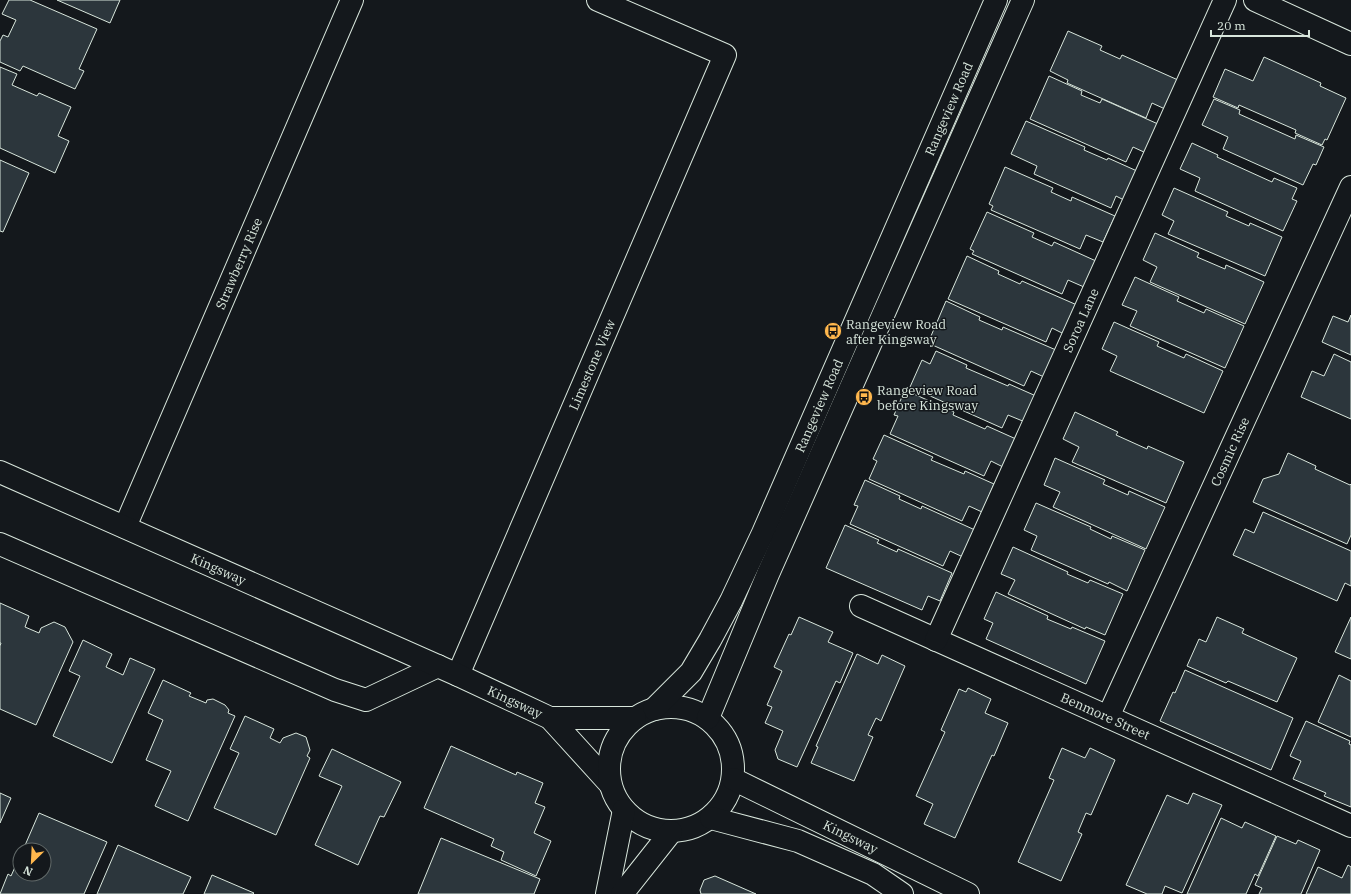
<svg xmlns="http://www.w3.org/2000/svg" width="1351" height="894" font-family="'IBM Plex Serif',serif">
	<style>
		.building { fill: #2c363c; stroke: #d8e6dc }
		.lines { fill: none; stroke-linecap: round; stroke-linejoin: round }
		.minor-casing { stroke: #d8e6dc; stroke-width: 24 }
		.tertiary-casing { stroke: #d8e6dc; stroke-width: 24 }
		.secondary-casing { stroke: #d8e6dc; stroke-width: 24 }
		.minor { stroke: #14181c; stroke-width: 22 }
		.tertiary { stroke: #14181c; stroke-width: 22 }
		.secondary { stroke: #14181c; stroke-width: 22 }
		.labels { text-anchor: middle; stroke-width: 3; stroke-linejoin: round; paint-order: stroke }
		.street-label { font-size: 13px; fill: #d8e6dc; stroke: #14181c }
		.poi-label { font-size: 13px; fill: #d8e6dc; stroke: #14181c; text-anchor: start }
	</style>
	<rect width="100%" height="100%" fill="#14181c"/>
	<!-- building -->
	<g class="building">
		<polygon points="9,0 30,0 97,29 79,69 84,71 75,89 23,66 20,71 0,62 0,41 3,35 8,37 16,20 2,14"/>
		<polygon points="57,0 120,0 110,23"/>
		<polygon points="1068,31 1102,46 1100,50 1120,59 1122,55 1178,80 1165,109 1152,103 1146,118 1067,83 1068,80 1050,71"/>
		<polygon points="1264,57 1321,83 1320,86 1346,98 1327,140 1325,139 1322,145 1295,133 1296,130 1239,105 1238,108 1213,97 1225,69 1253,81"/>
		<polygon points="0,67 17,74 12,85 37,96 39,93 71,107 58,136 69,141 55,173 0,148"/>
		<polygon points="1049,76 1082,91 1081,95 1100,103 1102,99 1158,124 1146,153 1133,147 1126,162 1030,119"/>
		<polygon points="1214,99 1240,110 1239,114 1295,139 1296,135 1324,147 1316,165 1313,164 1303,185 1223,149 1228,137 1202,125"/>
		<polygon points="1026,121 1085,147 1084,150 1107,160 1108,158 1137,171 1124,200 1116,196 1111,208 1034,174 1037,166 1011,154"/>
		<polygon points="1192,143 1218,155 1217,157 1272,182 1274,178 1297,188 1292,199 1297,201 1283,231 1195,191 1200,178 1180,169"/>
		<polygon points="0,160 29,173 3,232 0,231"/>
		<polygon points="1005,167 1053,188 1051,192 1071,201 1072,197 1115,216 1103,242 1086,235 1080,249 991,210 993,206 989,204"/>
		<polygon points="1174,188 1228,212 1226,216 1249,226 1250,223 1282,237 1265,276 1168,234 1174,221 1162,215"/>
		<polygon points="987,212 1034,233 1032,237 1052,246 1054,242 1096,261 1084,287 1068,280 1062,294 972,254 974,251 970,249"/>
		<polygon points="1155,233 1199,253 1197,257 1225,269 1226,265 1264,282 1245,324 1150,282 1157,267 1143,260"/>
		<polygon points="967,256 999,271 998,274 1020,284 1022,281 1077,305 1064,334 1052,328 1046,342 948,299"/>
		<polygon points="1135,277 1179,297 1177,301 1204,313 1206,309 1244,326 1225,368 1130,326 1137,311 1122,305"/>
		<polygon points="946,301 980,317 979,320 1002,330 1003,327 1056,350 1044,377 1031,371 1024,386 928,343"/>
		<polygon points="1351,315 1351,355 1322,342 1333,316 1348,322"/>
		<polygon points="1114,322 1159,342 1157,346 1184,358 1186,354 1223,371 1204,413 1110,371 1117,356 1102,349"/>
		<polygon points="936,351 967,365 966,368 1008,386 1009,384 1036,396 1025,422 1008,415 1002,428 910,387 922,360 930,364"/>
		<polygon points="1334,354 1351,362 1351,419 1301,397 1312,371 1324,376"/>
		<polygon points="905,390 954,412 953,415 985,429 987,426 1016,439 1003,467 991,461 984,476 890,434 898,416 894,415"/>
		<polygon points="1075,412 1118,432 1116,435 1147,449 1148,446 1184,462 1166,503 1072,462 1079,447 1063,439"/>
		<polygon points="884,435 933,457 931,460 964,474 965,471 994,484 982,512 969,506 962,521 869,479 877,461 873,459"/>
		<polygon points="1288,453 1316,466 1315,469 1350,485 1351,484 1351,535 1347,544 1253,502 1263,479 1279,474"/>
		<polygon points="1055,458 1105,480 1103,484 1128,495 1129,491 1165,507 1146,549 1053,507 1060,492 1044,485"/>
		<polygon points="865,480 900,496 899,499 921,509 922,506 975,530 963,557 950,551 943,566 850,524 858,506 854,505"/>
		<polygon points="1036,503 1091,527 1090,529 1111,539 1112,536 1145,550 1127,591 1109,582 1108,584 1031,550 1037,536 1024,530"/>
		<polygon points="1263,512 1351,551 1351,586 1345,583 1337,601 1233,555 1245,529 1254,533"/>
		<polygon points="845,525 879,540 877,543 897,552 898,549 952,573 940,601 928,596 922,610 826,568"/>
		<polygon points="1013,547 1068,572 1067,574 1088,583 1090,580 1123,594 1105,635 1086,627 1085,629 1008,594 1015,580 1001,574"/>
		<polygon points="996,592 1048,616 1047,619 1071,629 1072,627 1105,641 1086,684 986,639 993,623 984,619"/>
		<polygon points="0,603 29,616 25,627 39,633 41,628 54,622 65,627 73,642 36,725 0,709 0,646 1,643 0,643"/>
		<polygon points="799,617 833,632 828,642 853,653 840,683 836,681 797,767 778,759 775,750 783,731 765,723 772,707 767,705 782,671 774,667 789,634 791,635"/>
		<polygon points="1217,617 1244,629 1242,633 1297,658 1277,702 1228,681 1226,683 1187,666 1199,639 1206,642"/>
		<polygon points="1351,617 1351,659 1335,652"/>
		<polygon points="83,640 112,654 106,667 123,675 130,658 155,669 112,763 53,736 80,676 69,671"/>
		<polygon points="857,654 878,664 882,655 905,666 881,721 876,718 868,735 873,737 854,781 811,763 818,747 816,746"/>
		<polygon points="1185,670 1293,718 1271,770 1160,721 1173,692 1175,693"/>
		<polygon points="1339,675 1351,681 1351,737 1318,722"/>
		<polygon points="163,680 191,693 189,696 206,703 207,700 213,699 225,705 229,710 228,713 235,716 188,821 155,806 171,771 146,760 163,720 148,713"/>
		<polygon points="968,688 991,699 985,713 1008,723 994,756 992,755 955,838 924,824 933,804 916,796 945,732 941,730 959,689 966,692"/>
		<polygon points="245,716 274,729 270,738 280,743 283,738 296,733 306,737 310,750 307,756 310,758 276,835 214,808 239,753 230,749"/>
		<polygon points="1306,721 1350,741 1349,744 1351,745 1351,807 1324,796 1326,793 1293,779 1301,761 1290,756"/>
		<polygon points="451,746 516,775 517,772 543,783 535,803 545,807 534,833 551,841 536,876 501,860 504,852 491,846 494,839 424,808"/>
		<polygon points="1062,748 1085,758 1090,748 1115,760 1091,815 1086,813 1078,832 1082,834 1061,881 1018,862 1054,780 1049,778"/>
		<polygon points="332,749 401,782 384,817 380,816 358,865 315,845 342,786 319,776"/>
		<polygon points="0,793 11,798 0,823"/>
		<polygon points="1193,793 1222,805 1182,893 1165,886 1162,894 1147,894 1126,885 1167,795 1188,804"/>
		<polygon points="39,813 107,842 84,894 0,894 8,874 11,876 20,856 20,874 44,874 44,850 23,850"/>
		<polygon points="1221,818 1242,828 1245,822 1276,836 1258,876 1255,874 1246,894 1187,894"/>
		<polygon points="1277,836 1296,844 1298,840 1320,850 1301,894 1259,894 1262,888 1255,885"/>
		<polygon points="441,838 540,879 534,894 418,894"/>
		<polygon points="118,845 191,877 183,894 97,894"/>
		<polygon points="1348,865 1351,867 1351,894 1306,894 1318,867 1342,878"/>
		<polygon points="212,875 254,893 253,894 204,894"/>
		<polygon points="715,876 756,894 701,894 700,890 704,880"/>
	</g>
	<g class="lines">
		<defs>
			<g id="minor">
				<polyline points="1255,0 1351,44"/>
				<path id="s1" d="M125,527L352,0"/>
				<polyline points="0,544 335,690 366,700 438,666"/>
				<path id="s2" d="M861,606L1351,826"/>
				<path id="s3" d="M936,640L1225,0"/>
				<path id="s4" d="M458,675L725,55L598,0"/>
				<path id="s5" d="M1108,717L1351,187"/>
			</g>
			<g id="tertiary">
				<path id="s6" d="M0,472L458,675L550,718L610,784"/>
				<circle cx="671" cy="769" r="62"/>
				<path id="s7" d="M654,709L691,672L710,640L731,601L763,533L996,0"/>
				<polyline points="550,718 635,718"/>
				<polyline points="708,718 768,574 1023,0"/>
				<polyline points="607,894 624,810"/>
				<polyline points="622,894 671,832"/>
			</g>
			<g id="secondary">
				<path id="s8" d="M733,779L968,894"/>
				<polyline points="711,818 798,841 873,874 902,894"/>
			</g>
		</defs>
		<!-- minor casing -->
		<use href="#minor" class="minor-casing"/>
		<!-- tertiary casing -->
		<use href="#tertiary" class="tertiary-casing"/>
		<!-- secondary casing -->
		<use href="#secondary" class="secondary-casing"/>
		<!-- minor -->
		<use href="#minor" class="minor"/>
		<!-- tertiary -->
		<use href="#tertiary" class="tertiary"/>
		<!-- secondary -->
		<use href="#secondary" class="secondary"/>
	</g>
	<!-- icons -->
	<defs>
		<symbol id="bus-disc" viewBox="-11 -11 22 22"><circle r="9.5" fill="#ffb74d" stroke="#14181c"/><path d="M-5-6H5V4H4V6H2V4H-2V6H-4V4H-5ZM-3.5-4V0h7V-4ZM-3.5 1.2v1.5H-2V1.2ZM2 1.2v1.5H3.5V1.2Z" fill="#111"/></symbol>
	</defs>
	<g fill-rule="evenodd">
		<use href="#bus-disc" x="823" y="321" width="20" height="20"/>
		<use href="#bus-disc" x="854" y="387" width="20" height="20"/>
	</g>
	<g class="labels">
		<!-- street labels -->
		<g class="street-label">
			<text dy="5" stroke="none"><textPath href="#s7" startOffset="672">Rangeview Road</textPath></text>
			<text dy="5" stroke="none"><textPath href="#s1" startOffset="287">Strawberry Rise</textPath></text>
			<text dy="5" stroke="none"><textPath href="#s3" startOffset="351">Soroa Lane</textPath></text>
			<text dy="5" stroke="none"><textPath href="#s4" startOffset="338">Limestone View</textPath></text>
			<text dy="5" stroke="none"><textPath href="#s7" startOffset="348">Rangeview Road</textPath></text>
			<text dy="5" stroke="none"><textPath href="#s5" startOffset="292">Cosmic Rise</textPath></text>
			<text dy="5" stroke="none"><textPath href="#s6" startOffset="239">Kingsway</textPath></text>
			<text dy="5" stroke="none"><textPath href="#s6" startOffset="564">Kingsway</textPath></text>
			<text dy="5" stroke="none"><textPath href="#s2" startOffset="268">Benmore Street</textPath></text>
			<text dy="5" stroke="none"><textPath href="#s8" startOffset="131">Kingsway</textPath></text>
		</g>
		<!-- poi labels -->
		<g class="poi-label">
			<text x="846" y="329">Rangeview Road<tspan x="846" dy="15">after Kingsway</tspan></text>
			<text x="877" y="395">Rangeview Road<tspan x="877" dy="15">before Kingsway</tspan></text>
		</g>
	</g>
	<!-- north arrow -->
	<g transform="translate(32 862) rotate(204)"><circle r="19" fill="#14181c" stroke="#626a69"/>
	<path d="M0-3L7 15L0 10L-7 15Z" fill="#ffb74d"/>
	<text y="-6" font-size="11" font-weight="bold" text-anchor="middle" fill="#d8e6dc">N</text>
	</g>
	<!-- scale -->
	<path d="M1211 30v6h98v-6" fill="none" stroke="#d8e6dc" stroke-width="2"/>
	<text x="1217" y="30" font-size="12" fill="#d8e6dc" stroke="#14181c" stroke-width="3" paint-order="stroke">20 m</text>
</svg>
